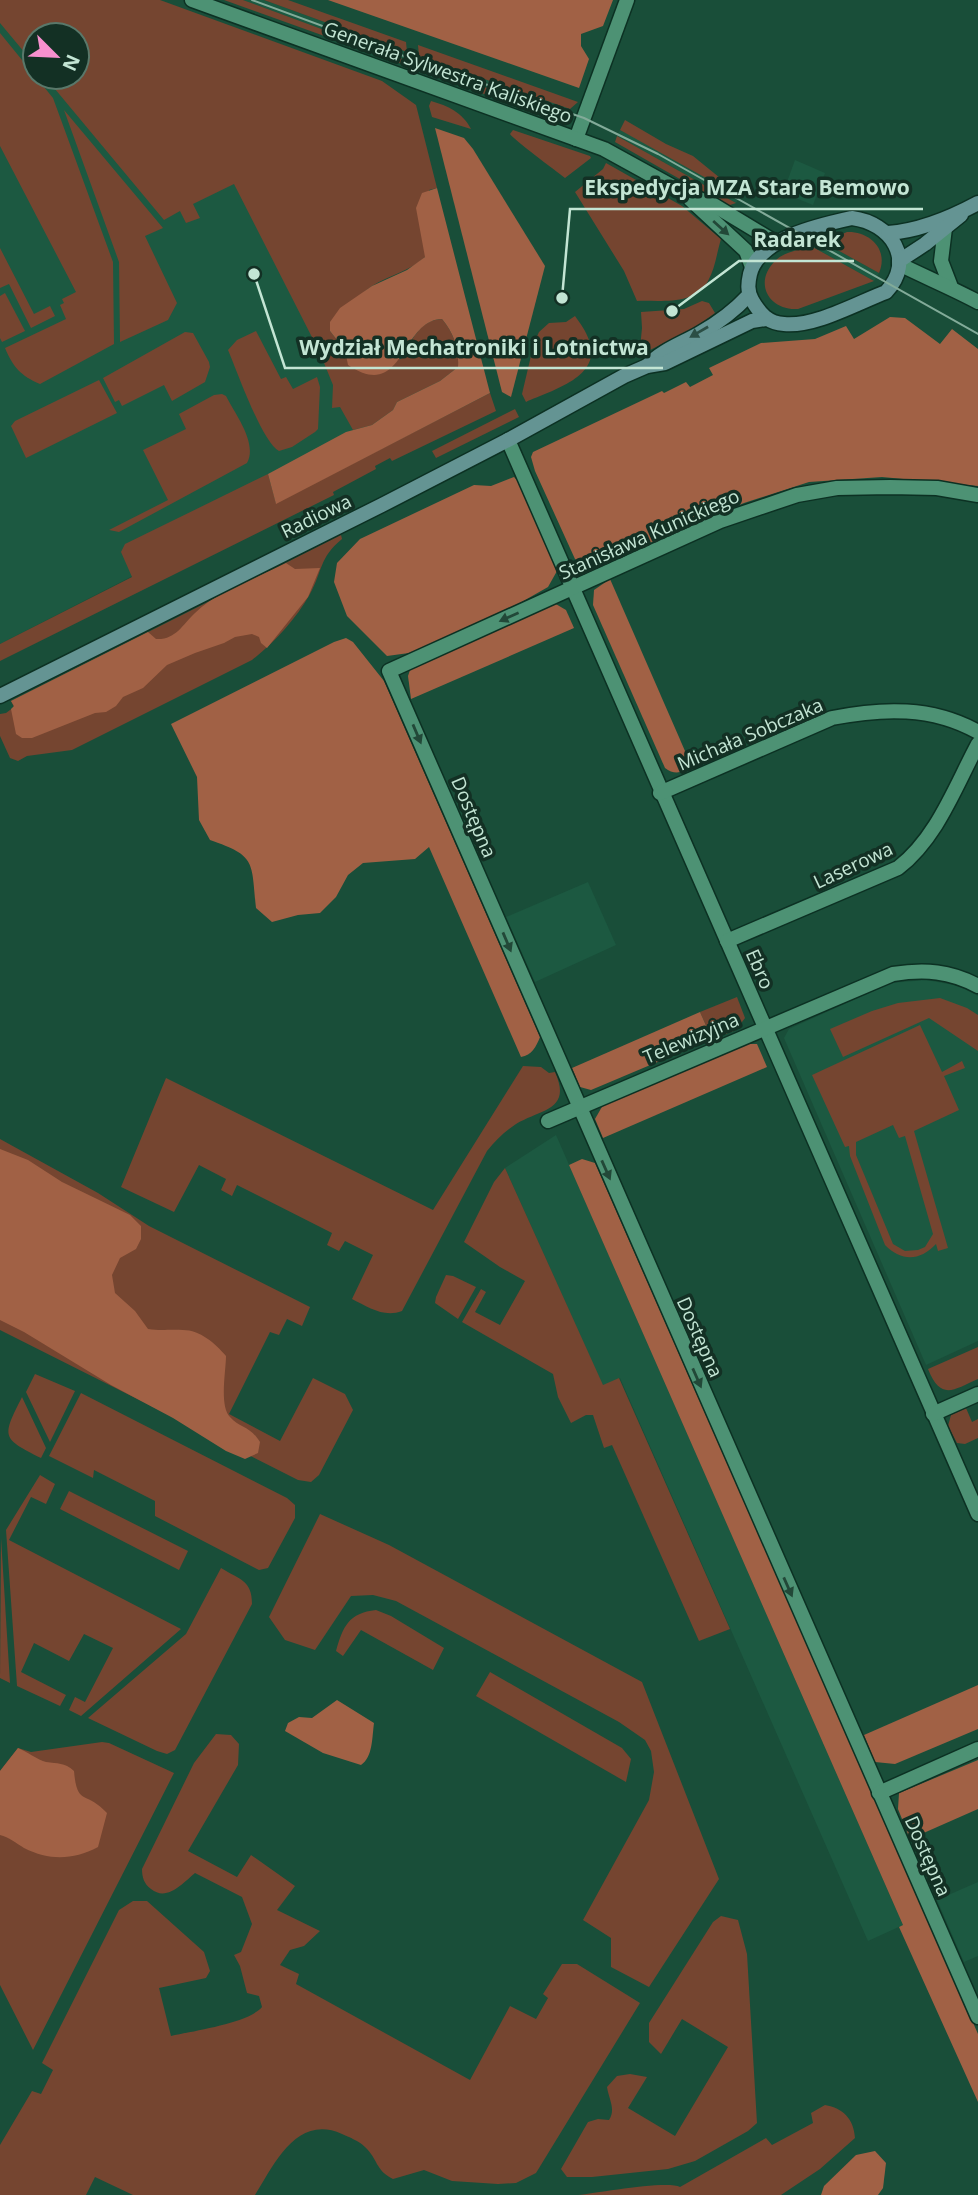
<svg xmlns="http://www.w3.org/2000/svg" width="978" height="2195" font-family="'Open Sans',sans-serif">
	<style>
		.built { fill: #1c5941; fill-rule: evenodd }
		.green { fill: #754530; fill-rule: evenodd }
		.forest { fill: #a16145 }
		.lines { fill: none; stroke-linecap: round; stroke-linejoin: round }
		.minor-casing { stroke: #0c3123; stroke-width: 17 }
		.tertiary-casing { stroke: #0c3123; stroke-width: 17 }
		.secondary-casing { stroke: #0c3123; stroke-width: 17 }
		.minor { stroke: #4d9274; stroke-width: 14 }
		.tertiary { stroke: #4d9274; stroke-width: 14 }
		.secondary { stroke: #649493; stroke-width: 14 }
		.tram { stroke: #82ab99; stroke-width: 2 }
		.oneway { fill: #224838 }
		.oneway2 { fill: #2b4e45 }
		.labels { text-anchor: middle; stroke-width: 7; stroke-linejoin: round; paint-order: stroke }
		.street-label { font-size: 19px; fill: #c3e5d4; stroke: #133024 }
		.leader { fill: none; stroke: #c3e5d4; stroke-width: 2.5 }
		.callout-dot { fill: #c3e5d4; stroke: #133024; stroke-width: 2.5 }
		.callout-label { font-size: 21px; text-anchor: middle; font-weight: bold; fill: #c3e5d4; stroke: #133024; stroke-width: 7; stroke-linejoin: round; paint-order: stroke }
	</style>
	<rect width="100%" height="100%" fill="#194e39"/>
	<!-- built -->
	<g class="built">
		<path d="M0,0H70L490,393L0,644ZM35,35H77V77H35Z"/>
		<polygon points="243,0 264,0 407,52 408,61"/>
		<polygon points="419,56 570,109 563,114 420,65"/>
		<polygon points="620,130 657,148 740,197 736,203 617,136"/>
		<polygon points="795,160 825,173 813,205 783,193"/>
		<polygon points="823,242 879,273 874,281 811,246"/>
		<polygon points="588,882 616,945 535,982 506,917"/>
		<polygon points="926,980 959,986 978,996 978,1341 926,1365 784,1038 789,1029 891,983"/>
		<polygon points="556,1135 903,1925 868,1941 620,1378 603,1386 505,1168"/>
		<polygon points="978,1882 978,1956 964,1962 937,1900"/>
	</g>
	<!-- green -->
	<g class="green">
		<path d="M0,0H160L382,81L416,105L437,188L429,190L425,257C409,272 389,275 372,286C355,297 343,316 330,331L345,350L401,359C412,341 419,320 442,319C454,333 459,349 458,367L440,381L397,402L393,410L372,425L353,430L340,407L332,408L333,385L322,358L330,354L326,346L318,349L234,184L193,204L200,218L186,223L180,211L164,220L45,77H77V35H35V65L0,23Z"/>
		<polygon points="224,0 243,0 408,61 408,66"/>
		<polygon points="264,0 288,0 406,42 407,52"/>
		<path d="M0,33L53,98L113,262L114,344L40,384C21,376 13,367 5,348L66,319L60,305L64,303L62,299L76,292L0,146Z"/>
		<polygon points="418,45 578,102 570,109 419,56"/>
		<polygon points="420,65 563,114 548,117 420,71"/>
		<path d="M431,101C448,106 462,112 471,129L432,117L429,106Z"/>
		<polygon points="64,110 163,228 145,236 177,303 168,320 120,342 119,262"/>
		<polygon points="625,120 666,144 693,156 725,182 743,188 740,197 620,130"/>
		<path d="M513,130L590,156L591,158L565,178C555,170 514,140 510,134Z"/>
		<polygon points="617,136 736,203 727,206 615,142"/>
		<path d="M606,163L682,206L721,239C717,252 715,269 708,281C695,306 660,300 637,301L624,271L575,192L603,169Z"/>
		<path d="M847,232C870,231 889,250 879,273L823,242Z"/>
		<path d="M811,246L874,281L798,309C769,311 753,283 775,261C783,252 800,250 811,246Z"/>
		<polygon points="0,248 34,314 50,306 55,316 31,328 9,284 0,288"/>
		<polygon points="5,293 25,331 2,342 0,338 0,296"/>
		<polygon points="702,301 709,303 715,313 694,328 646,352 640,348 642,328 641,312 684,309"/>
		<path d="M575,316C580,323 586,331 589,340C603,377 552,390 526,402L522,394L534,343L539,332L549,323L566,322Z"/>
		<path d="M256,331L281,379L286,377L293,389L317,377L320,387L318,429L315,432L292,447L279,451C262,442 237,371 228,350L237,340Z"/>
		<polygon points="185,332 193,333 209,362 210,367 205,382 172,401 164,385 122,406 119,400 115,402 103,378"/>
		<polygon points="99,380 117,413 26,458 11,426 15,421"/>
		<polygon points="490,393 496,411 392,461 390,458 375,466 376,469 333,492 334,495 0,661 0,644 132,577 121,552 125,544 268,474 276,503"/>
		<path d="M222,394L226,396C235,414 258,443 247,463L119,532L109,530L168,500L143,450L186,429L179,414L214,395Z"/>
		<polygon points="515,409 519,417 436,458 432,451"/>
		<path d="M341,535L342,539C319,558 323,570 310,594C296,619 274,643 252,660L72,750L27,756L18,761L10,758L0,736V714L6,713L14,707L11,701Z"/>
		<polygon points="737,997 745,1018 736,1030 712,1039 700,1012"/>
		<polygon points="940,998 967,1008 978,1015 978,1051 929,1018 843,1057 830,1029 872,1011 898,1003"/>
		<path d="M920,1025L942,1072L962,1061L965,1068L944,1076L959,1110L914,1131L948,1248L938,1251L936,1244C920,1261 902,1262 885,1245L850,1156L849,1146L845,1147L812,1075ZM893,1125L899,1138L905,1136L933,1234L925,1247L918,1250L905,1251L893,1244L856,1155V1142Z"/>
		<path d="M523,1066L541,1067L549,1073L555,1072C572,1110 542,1109 516,1124C504,1132 496,1140 487,1151L402,1311C384,1318 368,1307 352,1299L373,1255L345,1241L339,1251L327,1245L332,1233L237,1185L232,1196L221,1190L226,1179L199,1165L174,1212L121,1187L166,1078L433,1210Z"/>
		<polygon points="0,1139 98,1193 149,1226 310,1307 302,1326 287,1319 279,1335 270,1332 229,1414 280,1441 313,1378 345,1394 353,1410 319,1475 311,1482 298,1480 0,1330"/>
		<polygon points="505,1168 603,1385 619,1378 730,1629 699,1641 612,1445 604,1448 593,1415 586,1415 571,1423 558,1397 553,1374 462,1322 481,1289 486,1292 475,1312 500,1325 525,1281 500,1267 464,1242 494,1182"/>
		<polygon points="446,1275 453,1276 476,1287 458,1319 435,1303 436,1297"/>
		<path d="M978,1347V1379C953,1390 941,1401 928,1369Z"/>
		<polygon points="35,1374 75,1391 50,1442 26,1392"/>
		<polygon points="81,1393 287,1498 295,1505 295,1518 268,1568 259,1570 155,1516 155,1501 94,1470 93,1478 49,1456"/>
		<path d="M22,1397L46,1448L41,1458C1,1438 2,1437 22,1397Z"/>
		<polygon points="966,1408 972,1422 978,1419 978,1438 965,1444 957,1443 948,1426 951,1415"/>
		<polygon points="40,1475 55,1484 46,1504 31,1497 9,1540 181,1629 81,1716 69,1710 75,1697 85,1702 113,1648 84,1634 69,1661 34,1643 21,1672 66,1695 60,1706 17,1686 6,1530"/>
		<polygon points="69,1491 188,1551 179,1570 60,1509"/>
		<polygon points="320,1514 389,1545 642,1682 719,1879 649,1987 611,1967 611,1938 583,1920 649,1800 654,1772 651,1751 645,1740 619,1722 396,1601 373,1595 351,1596 315,1650 285,1640 269,1617"/>
		<polygon points="1,1538 10,1683 0,1678"/>
		<path d="M221,1568C240,1580 252,1580 252,1604L175,1750L167,1754L157,1751L88,1718L186,1634Z"/>
		<path d="M376,1610L391,1616L444,1648L433,1670L361,1630L343,1656L336,1651C343,1626 349,1613 376,1610Z"/>
		<polygon points="490,1672 622,1748 631,1759 626,1782 476,1696"/>
		<path d="M216,1734L231,1735L239,1744L238,1765L188,1851L237,1877L251,1855L295,1886L277,1910L320,1931L304,1946L290,1950L280,1965L299,1974L296,1984L470,2080L510,2006L536,2019L548,1998L543,1994L562,1964H577L640,2003L536,2173L516,2183L498,2184L452,2181L424,2170L393,2179C375,2170 378,2159 365,2147C359,2141 349,2137 342,2134C297,2114 275,2163 255,2195H133L95,2177L86,2195H0V2145L32,2091L41,2094L53,2070L42,2063L119,1910L133,1901H147L204,1952L210,1971L206,1978L159,1988L171,2036C192,2031 249,2023 262,2007L259,1996L247,1993L240,1966L234,1955L241,1952L252,1924L242,1897L195,1873C183,1883 167,1902 151,1889C144,1884 142,1877 142,1869L194,1763Z"/>
		<polygon points="102,1742 109,1743 174,1773 33,2050 0,1985 0,1771 18,1748 31,1752"/>
		<path d="M721,1916L738,1920L747,1954L757,2123L748,2131L695,2161L668,2169L592,2177H567L561,2169L588,2122L598,2119L609,2120C616,2109 609,2100 607,2087L617,2076L630,2074L647,2077L628,2108L675,2136L728,2047L682,2019L661,2054L649,2042V2023L713,1922Z"/>
		<path d="M825,2105C843,2108 854,2119 855,2138L820,2169L781,2195H578C597,2193 667,2180 680,2187L766,2138L772,2145L813,2123L811,2113Z"/>
	</g>
	<!-- forest -->
	<g class="forest">
		<polygon points="328,0 613,0 603,26 581,34 581,46 589,59 579,88"/>
		<polygon points="435,128 464,138 473,149 545,266 511,397 502,392"/>
		<path d="M437,188L490,393L276,504L268,474L346,432L372,425L393,410L397,402L440,381L458,367C459,349 454,333 442,319C400,320 405,403 348,365L345,350L330,331V322L340,308L372,286L407,270L425,257L416,208L422,193Z"/>
		<path d="M890,317L905,318L940,344L952,329L978,349V486L882,477L809,482L744,503L600,564C590,566 583,565 575,559L535,471L531,457L533,452L662,391L664,393L686,382L690,387L713,375L709,368L761,343L815,339L846,326L854,339Z"/>
		<path d="M514,477C535,498 546,542 557,571L548,587L492,619L409,653L387,656L347,616L334,582L337,563L360,539L474,485L491,486Z"/>
		<path d="M286,563L295,569L320,568L308,597L267,648L261,643L259,637L252,634L235,637L224,643L195,653L167,665L143,688L123,697L116,706L106,712L95,713L32,738H22L16,734L11,709L14,706L11,701L148,632L156,639C176,640 182,625 195,613C219,590 256,578 286,563Z"/>
		<path d="M610,579L692,767C682,773 674,775 665,768L593,605L594,590Z"/>
		<polygon points="554,603 566,610 574,628 411,699 408,676 411,667"/>
		<path d="M346,638L353,642L384,681L540,1037C536,1047 532,1055 521,1057L429,847L415,859L363,863L348,875L336,897L320,913L298,915L272,922L256,908C251,862 257,856 210,840L199,820L197,777L171,724L334,642Z"/>
		<polygon points="700,1012 712,1039 591,1090 580,1087 572,1068"/>
		<polygon points="742,1044 757,1044 767,1067 603,1138 595,1119 603,1105"/>
		<path d="M0,1149L28,1160L62,1182L130,1215L141,1226V1239L136,1249L120,1258L112,1275L115,1293L135,1311L148,1329C162,1331 169,1329 183,1330C200,1330 215,1343 226,1356C226,1371 219,1406 230,1417C240,1428 250,1426 260,1442L258,1453L245,1459L226,1451L173,1418L111,1385L24,1332L0,1320Z"/>
		<polygon points="582,1159 595,1163 978,2034 978,2102 899,1927 903,1925 569,1165"/>
		<polygon points="978,1685 978,1729 895,1764 875,1762 864,1735"/>
		<path d="M337,1700L374,1723C372,1737 373,1757 361,1765L323,1753L285,1731L288,1723L299,1717L312,1718Z"/>
		<path d="M18,1748C26,1751 38,1760 46,1762C58,1764 64,1762 74,1771C77,1807 86,1790 107,1813L98,1847C73,1860 50,1861 24,1848C16,1843 9,1837 0,1835V1771Z"/>
		<polygon points="978,1760 978,1809 910,1839 898,1809 899,1793"/>
		<polygon points="875,2151 886,2163 883,2188 878,2195 821,2195 824,2186 856,2155"/>
	</g>
	<g class="lines">
		<defs>
			<g id="minor">
				<polyline points="576,139 627,0"/>
				<polyline points="945,228 941,261 951,287"/>
				<path d="M899,264C925,277 952,288 978,302"/>
				<polyline points="508,440 978,1514"/>
				<polyline points="978,495 937,488 890,487 837,488 797,495 720,521 389,671 978,2017"/>
				<path d="M660,793L832,718C882,708 932,706 978,732"/>
				<path d="M727,941L898,868C937,838 955,787 978,744"/>
				<path d="M548,1121L893,974C925,969 950,971 978,986"/>
				<polyline points="933,1414 978,1394"/>
				<polyline points="879,1793 978,1749"/>
			</g>
			<g id="tertiary">
				<polyline points="192,0 604,149 684,193 712,204 775,242"/>
				<polyline points="690,199 746,251 752,267"/>
			</g>
			<g id="secondary">
				<path d="M852,218C891,223 916,260 886,292C857,303 815,327 784,324C768,323 760,314 752,300C747,291 748,283 750,274C759,238 820,225 852,218Z"/>
				<path d="M888,233C918,231 952,217 978,203"/>
				<polyline points="899,261 925,244 961,215"/>
				<path d="M647,366C662,350 681,344 700,333C718,323 735,310 749,295"/>
				<polyline points="0,696 382,505 508,440 624,376 647,366 665,363 752,321 766,319"/>
			</g>
		</defs>
		<!-- minor casing -->
		<use href="#minor" class="minor-casing"/>
		<!-- tertiary casing -->
		<use href="#tertiary" class="tertiary-casing"/>
		<!-- secondary casing -->
		<use href="#secondary" class="secondary-casing"/>
		<!-- minor -->
		<use href="#minor" class="minor"/>
		<!-- tertiary -->
		<use href="#tertiary" class="tertiary"/>
		<!-- secondary -->
		<use href="#secondary" class="secondary"/>
		<!-- tram -->
		<polyline class="tram" points="252,0 412,59 584,118 658,154 978,334"/>
	</g>
	<!-- one-way arrows -->
	<defs><path id="oneway-solid" d="M-6-.8H1V-3.2L6.5 0L1 3.2V.8H-6Z" transform="scale(1.75)"/></defs>
	<g class="oneway">
		<use href="#oneway-solid" transform="translate(721 228) rotate(42)"/>
		<use href="#oneway-solid" transform="translate(509 617) rotate(156)"/>
		<use href="#oneway-solid" transform="translate(417 734) rotate(67)"/>
		<use href="#oneway-solid" transform="translate(507 942) rotate(67)"/>
		<use href="#oneway-solid" transform="translate(606 1170) rotate(66)"/>
		<use href="#oneway-solid" transform="translate(697 1378) rotate(66)"/>
		<use href="#oneway-solid" transform="translate(788 1587) rotate(66)"/>
	</g>
	<use class="oneway2" href="#oneway-solid" transform="translate(699 332) rotate(150)"/>
	<g class="labels">
		<!-- street labels -->
		<g class="street-label">
			<text transform="translate(448 72) rotate(20)" y="7">Generała Sylwestra Kaliskiego</text>
			<text transform="translate(316 516) rotate(-26)" y="7">Radiowa</text>
			<text transform="translate(649 534) rotate(-24)" y="7">Stanisława Kunickiego</text>
			<text transform="translate(750 734) rotate(-23)" y="7">Michała Sobczaka</text>
			<text transform="translate(474 817) rotate(67)" y="7">Dostępna</text>
			<text transform="translate(853 865) rotate(-25)" y="7">Laserowa</text>
			<text transform="translate(760 969) rotate(66)" y="7">Ebro</text>
			<text transform="translate(691 1038) rotate(-23)" y="7">Telewizyjna</text>
			<text transform="translate(700 1337) rotate(66)" y="7">Dostępna</text>
			<text transform="translate(928 1856) rotate(66)" y="7">Dostępna</text>
		</g>
	</g>
	<!-- callouts -->
	<path class="leader" d="M562 298L570 209H923M672 311L739 261H854M254 274L285 368H663"/>
	<g class="callout-dot">
		<circle cx="562" cy="298" r="7"/>
		<circle cx="672" cy="311" r="7"/>
		<circle cx="254" cy="274" r="7"/>
	</g>
	<g class="callout-label">
		<text x="747" y="195">Ekspedycja MZA Stare Bemowo</text>
		<text x="797" y="247">Radarek</text>
		<text x="474" y="355">Wydział Mechatroniki i Lotnictwa</text>
	</g>
	<!-- north arrow -->
	<g transform="translate(56 56) rotate(114)"><circle r="33" fill="#133024" stroke="#59786a" stroke-width="2"/>
	<path d="M0-5L12 26L0 18L-12 26Z" fill="#f790ce"/>
	<text y="-10" font-size="19" font-weight="bold" text-anchor="middle" fill="#c3e5d4">N</text>
	</g>
</svg>
